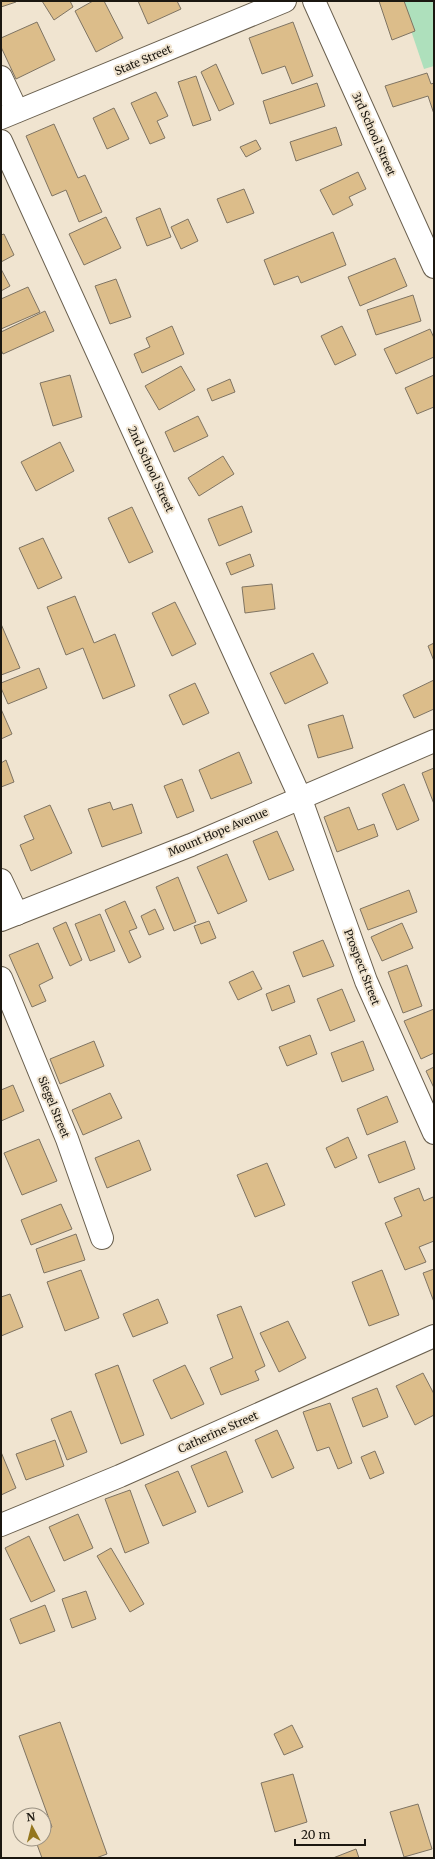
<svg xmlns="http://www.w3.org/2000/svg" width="435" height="1859" font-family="Merriweather,serif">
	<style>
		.green { fill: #aee0bc }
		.building { fill: #dcbd8a; stroke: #7f7463 }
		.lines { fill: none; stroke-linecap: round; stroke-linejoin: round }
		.minor-casing { stroke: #695f4e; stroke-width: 24 }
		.minor { stroke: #fff; stroke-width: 22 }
		.labels { text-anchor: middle; stroke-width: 4; stroke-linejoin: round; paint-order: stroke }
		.street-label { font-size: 11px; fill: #1b1710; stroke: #f0e4d0 }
	</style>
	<rect width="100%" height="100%" fill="#f0e4d0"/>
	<!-- green -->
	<polygon class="green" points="401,1 434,1 434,66 424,69"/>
	<!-- building -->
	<g class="building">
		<polygon points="1,1 15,1 16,2 1,7"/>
		<polygon points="42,1 70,1 73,7 54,20"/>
		<polygon points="93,1 104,1 123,38 96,52 75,11"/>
		<polygon points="138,1 177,1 181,9 148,24"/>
		<polygon points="379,1 404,1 415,31 392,40"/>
		<polygon points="37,22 55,60 16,79 1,47 1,38"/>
		<polygon points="293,22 313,76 292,84 285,66 262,74 249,38"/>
		<polygon points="216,64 234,104 219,111 201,72"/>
		<polygon points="427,73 431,84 434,83 434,114 428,96 393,107 385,86"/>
		<polygon points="196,76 211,120 193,126 178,82"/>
		<polygon points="317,83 325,106 270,124 263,101"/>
		<polygon points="156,92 168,116 157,121 165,138 150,144 131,103"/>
		<polygon points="114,108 129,139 107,149 93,118"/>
		<polygon points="54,124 78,178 85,175 102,212 79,222 66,190 52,196 26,136"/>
		<polygon points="336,127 342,145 296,161 290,142"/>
		<polygon points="256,140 261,149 246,157 240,147"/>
		<polygon points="358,172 366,189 349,197 353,205 333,215 320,190"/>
		<polygon points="244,189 254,213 227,223 217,199"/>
		<polygon points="160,208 171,237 147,246 136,218"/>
		<polygon points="106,217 121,248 84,265 69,234"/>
		<polygon points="188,219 198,241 181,249 171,227"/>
		<polygon points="333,232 346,265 301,283 298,276 274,285 264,260"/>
		<polygon points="4,234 14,255 1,262 1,235"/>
		<polygon points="395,258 407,286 360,306 348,277"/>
		<polygon points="1,269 10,286 1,291"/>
		<polygon points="116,279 131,317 110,324 95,286"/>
		<polygon points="28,287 40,312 1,329 1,299"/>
		<polygon points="413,295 421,321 376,335 367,310"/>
		<polygon points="45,311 54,331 3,354 1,350 1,332"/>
		<polygon points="172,326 184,354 142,373 134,354 150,347 146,338"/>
		<polygon points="342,326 356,355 335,365 321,336"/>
		<polygon points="430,329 434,338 434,357 396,374 384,349"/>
		<polygon points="181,366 195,390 159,410 145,386"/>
		<polygon points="70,375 82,417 53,426 40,383"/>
		<polygon points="434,375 434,407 417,414 405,388"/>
		<polygon points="230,379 235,392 212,401 207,389"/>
		<polygon points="198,416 208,436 174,452 165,432"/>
		<polygon points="60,442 74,471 36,491 21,462"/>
		<polygon points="223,456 234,474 199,496 188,478"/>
		<polygon points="242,506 252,532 219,546 208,519"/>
		<polygon points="132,507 153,552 129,563 108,518"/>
		<polygon points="43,538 62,578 38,589 19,548"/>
		<polygon points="250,554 254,566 231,575 226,563"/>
		<polygon points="272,584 275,609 245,613 242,587"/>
		<polygon points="75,596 94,643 115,634 135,686 103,699 83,648 66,655 47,607"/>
		<polygon points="175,602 196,644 172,656 152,613"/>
		<polygon points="1,624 20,668 1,675"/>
		<polygon points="434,643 434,661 428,646"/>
		<polygon points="313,653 328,683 285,704 270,673"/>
		<polygon points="39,668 47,688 8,704 1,688 1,683"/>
		<polygon points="434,680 434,709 414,718 403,695"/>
		<polygon points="195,683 209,713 183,725 169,695"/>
		<polygon points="1,709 12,734 1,739"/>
		<polygon points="343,715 353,748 318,758 308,725"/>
		<polygon points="239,752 252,783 211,799 199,770"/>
		<polygon points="6,760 14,782 1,787 1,763"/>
		<polygon points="434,768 434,804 422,773"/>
		<polygon points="182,779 194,811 177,818 164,786"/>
		<polygon points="404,784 419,820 397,830 382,794"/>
		<polygon points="110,802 113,810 132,804 142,833 102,847 88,809"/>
		<polygon points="50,805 72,853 31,871 20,845 34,839 24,816"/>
		<polygon points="349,807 358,830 374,824 378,836 337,852 324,817"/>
		<polygon points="277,831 294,870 269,880 253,841"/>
		<polygon points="227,854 247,901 218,914 197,867"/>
		<polygon points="178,877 196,922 174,931 156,887"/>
		<polygon points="409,890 417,912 368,930 360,909"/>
		<polygon points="125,901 137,928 129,931 141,957 129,963 105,910"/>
		<polygon points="155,909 164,929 149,935 141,916"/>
		<polygon points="100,914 115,951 90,961 75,924"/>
		<polygon points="209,921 216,938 201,944 194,926"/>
		<polygon points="66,922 82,960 70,966 53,928"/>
		<polygon points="402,923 413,948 382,961 371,937"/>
		<polygon points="323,940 334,966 303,977 293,952"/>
		<polygon points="38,943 53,978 39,985 46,1001 32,1007 9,955"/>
		<polygon points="407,965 422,1006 403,1013 388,972"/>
		<polygon points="253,971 262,989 238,1000 229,982"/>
		<polygon points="289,985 295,1002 272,1011 266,994"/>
		<polygon points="342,989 355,1021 330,1031 317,999"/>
		<polygon points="434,1009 434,1053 421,1059 404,1021"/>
		<polygon points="310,1035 317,1054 287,1066 279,1047"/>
		<polygon points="94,1041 104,1066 60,1084 50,1059"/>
		<polygon points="363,1041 374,1070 342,1082 331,1053"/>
		<polygon points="434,1067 434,1088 426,1071"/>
		<polygon points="13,1085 24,1111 1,1121 1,1090"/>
		<polygon points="110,1093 122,1118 83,1135 72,1110"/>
		<polygon points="387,1096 398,1122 367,1135 357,1109"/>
		<polygon points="348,1137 357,1158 335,1168 326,1148"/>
		<polygon points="39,1139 57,1181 22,1195 4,1153"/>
		<polygon points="139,1140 151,1170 107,1188 95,1158"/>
		<polygon points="405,1141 415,1169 379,1183 368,1155"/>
		<polygon points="267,1163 285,1205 255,1217 237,1175"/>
		<polygon points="419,1188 424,1201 433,1197 434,1200 434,1241 419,1247 426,1262 405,1270 385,1223 402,1216 394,1198"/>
		<polygon points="61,1204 72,1229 31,1245 21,1220"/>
		<polygon points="76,1234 85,1260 44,1273 36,1249"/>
		<polygon points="434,1269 434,1302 423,1273"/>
		<polygon points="81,1270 99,1318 65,1331 47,1282"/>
		<polygon points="382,1270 399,1315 369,1326 352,1282"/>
		<polygon points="10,1294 23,1327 1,1336 1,1297"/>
		<polygon points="158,1299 168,1323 133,1337 123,1314"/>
		<polygon points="241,1306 265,1366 255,1371 259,1380 221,1395 210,1368 233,1358 217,1315"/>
		<polygon points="288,1321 306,1358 279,1372 260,1333"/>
		<polygon points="118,1365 144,1435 121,1444 95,1374"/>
		<polygon points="185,1365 204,1404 171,1419 153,1380"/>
		<polygon points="423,1373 434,1394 434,1415 415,1425 396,1386"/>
		<polygon points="377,1388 388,1417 363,1427 352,1398"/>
		<polygon points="330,1403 352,1463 338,1469 329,1447 317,1451 303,1412"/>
		<polygon points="71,1411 87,1452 67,1460 51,1419"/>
		<polygon points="277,1430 294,1468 272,1478 255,1440"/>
		<polygon points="55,1440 64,1466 26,1480 16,1454"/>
		<polygon points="226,1451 243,1492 208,1507 191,1466"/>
		<polygon points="375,1451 384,1473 370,1479 361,1457"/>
		<polygon points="1,1452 16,1488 1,1495"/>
		<polygon points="178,1471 196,1512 163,1526 145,1485"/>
		<polygon points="130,1490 149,1543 125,1553 105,1499"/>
		<polygon points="78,1514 93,1548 64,1561 49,1527"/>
		<polygon points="29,1536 55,1591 31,1602 5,1548"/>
		<polygon points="111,1548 144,1604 130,1612 97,1556"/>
		<polygon points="86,1591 96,1619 72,1628 62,1599"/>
		<polygon points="45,1605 55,1631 20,1644 10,1619"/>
		<polygon points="60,1722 107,1854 96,1858 42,1858 35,1839 44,1839 44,1830 52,1827 19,1736"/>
		<polygon points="292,1725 303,1747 284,1755 274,1734"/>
		<polygon points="293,1774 307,1822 275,1832 261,1783"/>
		<polygon points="418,1804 432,1849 404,1857 390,1812"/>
		<polygon points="356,1849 359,1858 333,1858"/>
	</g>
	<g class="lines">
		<defs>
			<g id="minor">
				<polyline points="314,1 434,267"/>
				<polyline points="1,77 17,111"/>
				<polyline points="1,118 285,1"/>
				<polyline points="1,141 300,797 366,981 434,1133"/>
				<polyline points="1,880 17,914"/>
				<polyline points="1,920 191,845 434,741"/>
				<polyline points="1,978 67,1139 102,1238"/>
				<polyline points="1,1525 120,1476 434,1336"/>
			</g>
		</defs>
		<!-- minor casing -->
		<use href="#minor" class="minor-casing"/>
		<!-- minor -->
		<use href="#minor" class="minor"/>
	</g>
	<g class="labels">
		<!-- street labels -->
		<g class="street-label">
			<text transform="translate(143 60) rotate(-23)" y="4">State Street</text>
			<text transform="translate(374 134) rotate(66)" y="4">3rd School Street</text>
			<text transform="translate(151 469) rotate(65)" y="4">2nd School Street</text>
			<text transform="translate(218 832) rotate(-23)" y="4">Mount Hope Avenue</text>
			<text transform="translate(362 967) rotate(69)" y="4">Prospect Street</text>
			<text transform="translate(54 1107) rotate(68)" y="4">Siegel Street</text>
			<text transform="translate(218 1432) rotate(-24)" y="4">Catherine Street</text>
		</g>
	</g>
	<!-- border -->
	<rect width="435" height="1859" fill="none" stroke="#1b1710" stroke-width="4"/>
	<!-- north arrow -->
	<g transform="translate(32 1827) rotate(353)"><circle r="19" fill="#f0e4d0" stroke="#9b9283"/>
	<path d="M0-3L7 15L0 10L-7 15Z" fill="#94761d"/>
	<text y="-6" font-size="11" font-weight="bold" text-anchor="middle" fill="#1b1710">N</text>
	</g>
	<!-- scale -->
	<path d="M295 1839v6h70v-6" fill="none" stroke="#1b1710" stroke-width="2"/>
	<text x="301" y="1839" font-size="12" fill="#1b1710" stroke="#f0e4d0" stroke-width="3" paint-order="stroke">20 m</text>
</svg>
